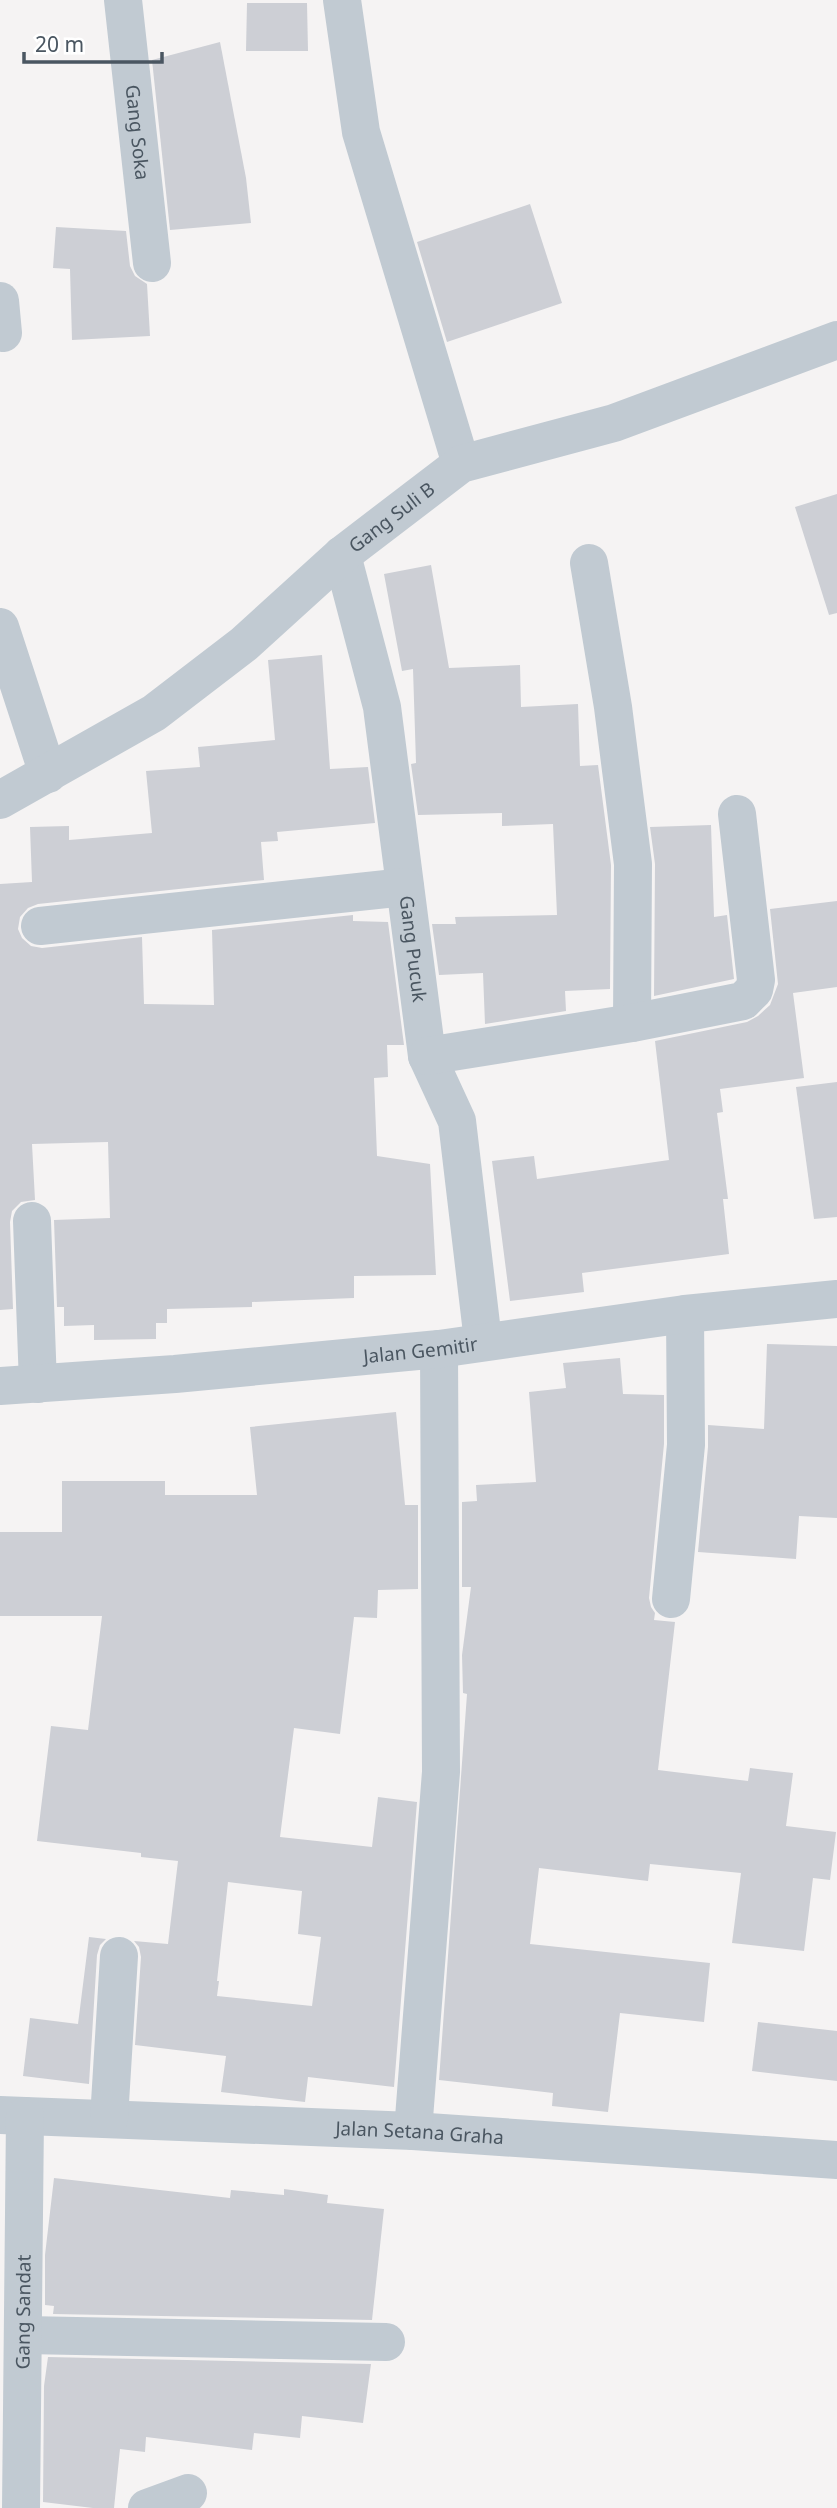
<svg xmlns="http://www.w3.org/2000/svg" width="837" height="2508" font-family="'Noto Sans',sans-serif">
	<style>
		.building { fill: #cdcfd5; fill-rule: evenodd }
		.lines { fill: none; stroke-linecap: round; stroke-linejoin: round }
		.minor { stroke: #c1cad2; stroke-width: 38 }
		.tertiary { stroke: #c1cad2; stroke-width: 38 }
		.labels { text-anchor: middle; stroke-width: 7; stroke-linejoin: round; paint-order: stroke }
		.street-label { font-size: 19px; fill: #4a5661; stroke: #fff }
	</style>
	<rect width="100%" height="100%" fill="#f5f3f3"/>
	<!-- building -->
	<g class="building">
		<polygon points="247,3 307,3 308,51 246,51"/>
		<polygon points="220,42 246,178 251,223 170,230 152,60"/>
		<polygon points="530,204 562,303 447,342 417,242"/>
		<polygon points="56,227 126,231 130,266 135,276 147,284 150,336 72,340 70,269 53,268"/>
		<polygon points="837,494 837,613 829,615 795,507"/>
		<polygon points="431,565 449,668 520,665 521,707 578,704 580,766 598,765 611,865 610,989 565,991 566,1011 485,1024 483,973 439,975 432,924 456,924 455,917 557,915 553,824 502,826 502,813 418,815 411,764 416,763 413,669 402,671 384,574"/>
		<polygon points="322,655 330,769 368,767 375,823 277,832 278,841 261,842 264,880 38,904 28,908 20,917 18,929 22,938 31,946 42,948 142,937 144,1004 214,1005 212,930 353,915 353,921 388,922 404,1045 387,1045 388,1077 374,1078 377,1156 430,1164 436,1275 354,1276 354,1298 252,1302 252,1307 167,1309 167,1323 156,1323 156,1339 94,1340 94,1325 64,1326 64,1307 57,1307 54,1220 110,1218 108,1142 32,1144 35,1200 21,1202 12,1211 10,1222 13,1309 0,1310 0,884 32,882 30,827 69,826 69,840 152,833 146,771 200,767 198,747 275,740 268,660"/>
		<polygon points="711,825 714,917 727,915 734,979 654,996 655,864 650,827"/>
		<polygon points="837,901 837,987 793,993 804,1078 720,1089 723,1112 717,1113 728,1199 723,1199 729,1254 582,1273 584,1292 510,1301 492,1161 534,1156 537,1179 669,1160 655,1041 747,1022 758,1016 770,1005 778,984 770,909"/>
		<polygon points="837,1082 837,1217 814,1219 796,1087"/>
		<polygon points="767,1344 837,1346 837,1518 799,1516 796,1559 698,1552 708,1447 708,1425 764,1429"/>
		<polygon points="620,1358 623,1394 664,1395 664,1444 649,1598 651,1607 655,1613 654,1620 675,1622 658,1770 748,1781 750,1768 793,1773 786,1826 836,1832 830,1880 813,1878 804,1951 732,1943 741,1873 650,1864 648,1881 539,1868 530,1944 710,1963 704,2022 620,2013 608,2112 552,2106 553,2093 439,2080 467,1694 463,1693 462,1655 471,1587 462,1587 462,1502 477,1501 476,1485 536,1482 529,1392 566,1388 563,1363"/>
		<path d="M396,1412L405,1505H418V1589L378,1590L377,1618L354,1617L340,1734L294,1728L280,1837L372,1847L378,1797L417,1802L394,2087L308,2077L305,2102L221,2092L226,2056L135,2045L141,1957L139,1947L134,1941L168,1944L178,1861L141,1857V1853L37,1841L51,1726L88,1730L102,1616H0V1532H62V1481H165V1495H257L250,1427ZM228,1882L302,1891L298,1934L321,1937L312,2006L217,1996L219,1981H217Z"/>
		<polygon points="89,1937 106,1939 100,1945 97,1955 89,2084 23,2076 30,2018 78,2024"/>
		<polygon points="758,2022 837,2031 837,2081 752,2071"/>
		<polygon points="54,2178 230,2198 231,2190 284,2195 284,2189 328,2195 327,2203 384,2209 372,2320 53,2314 54,2306 45,2305 45,2255"/>
		<polygon points="48,2357 371,2364 363,2423 302,2416 300,2438 254,2433 252,2450 146,2437 145,2452 120,2449 114,2508 93,2508 43,2502 44,2386"/>
	</g>
	<g class="lines">
		<!-- minor -->
		<g class="minor">
			<path id="s1" d="M123,0L152,263"/>
			<polyline points="342,0 361,132 461,464"/>
			<polyline points="0,301 3,333"/>
			<path id="s2" d="M342,555L382,707L427,1056L457,1121L483,1341"/>
			<polyline points="589,563 613,707 633,864 632,1023"/>
			<polyline points="0,627 48,774"/>
			<path id="s3" d="M0,800L154,713L244,644L342,555L461,464L614,423L837,340"/>
			<polyline points="40,926 405,887"/>
			<polyline points="427,1056 632,1023 743,1001 754,990 756,980 737,814"/>
			<polyline points="32,1221 38,1384"/>
			<polyline points="671,1599 686,1445 685,1314"/>
			<path id="s4" d="M0,2115L413,2131L837,2160"/>
			<polyline points="109,2119 119,1956"/>
			<polyline points="413,2131 441,1772 439,1349"/>
			<polyline points="25,2335 386,2342"/>
			<path id="s5" d="M21,2508L25,2116"/>
			<polyline points="147,2508 188,2493"/>
		</g>
		<!-- tertiary -->
		<path class="tertiary" id="s6" d="M0,1386L175,1374L439,1349L685,1314L837,1299"/>
	</g>
	<g class="labels">
		<!-- street labels -->
		<g class="street-label">
			<text dy="7" stroke="none"><textPath href="#s1" startOffset="133">Gang Soka</textPath></text>
			<text dy="7" stroke="none"><textPath href="#s3" startOffset="485">Gang Suli B</textPath></text>
			<text dy="7" stroke="none"><textPath href="#s2" startOffset="401">Gang Pucuk</textPath></text>
			<text dy="7" stroke="none"><textPath href="#s6" startOffset="422">Jalan Gemitir</textPath></text>
			<text dy="7" stroke="none"><textPath href="#s4" startOffset="420">Jalan Setana Graha</textPath></text>
			<text dy="7" stroke="none"><textPath href="#s5" startOffset="196">Gang Sandat</textPath></text>
		</g>
	</g>
	<!-- scale -->
	<path d="M24 52v10h138v-10" fill="none" stroke="#4a5661" stroke-width="3.5"/>
	<text x="35" y="52" font-size="21" fill="#4a5661" stroke="#ffffff" stroke-width="5" paint-order="stroke">20 m</text>
</svg>
